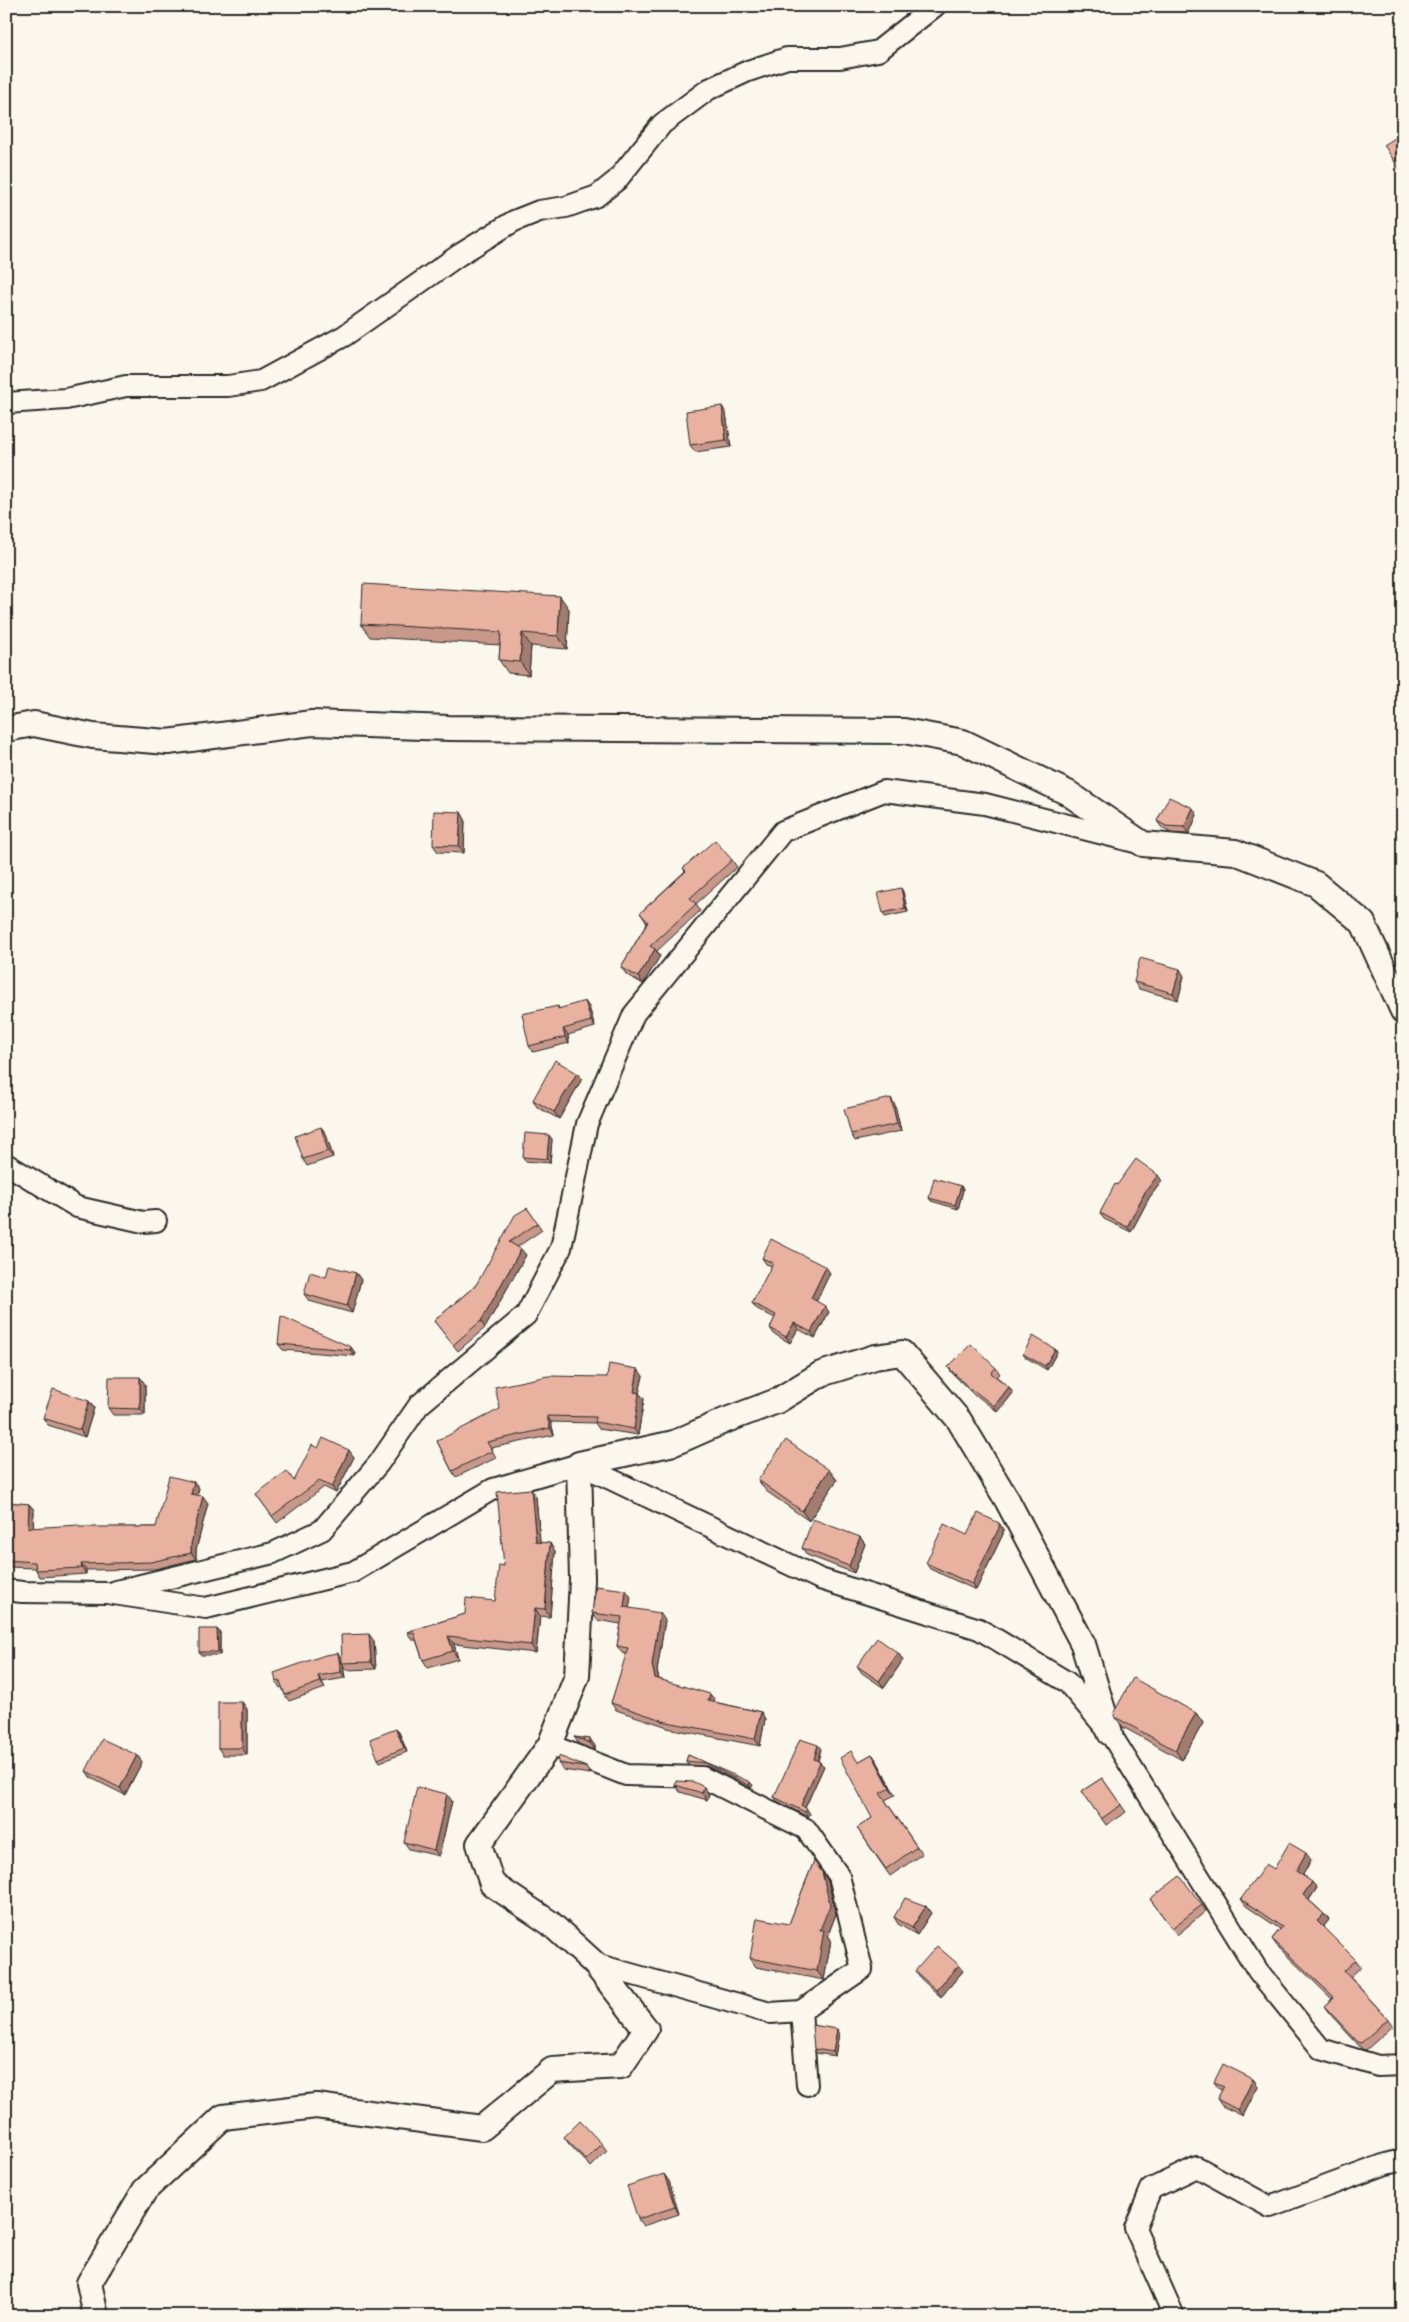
<svg xmlns="http://www.w3.org/2000/svg" width="1409" height="2322" font-family="'Comic Neue',sans-serif">
	<style>
		.lines { fill: none; stroke-linecap: round; stroke-linejoin: round }
		.minor-casing { stroke: #2b2b2b; stroke-width: 24 }
		.tertiary-casing { stroke: #2b2b2b; stroke-width: 28 }
		.minor { stroke: #fbf7ec; stroke-width: 20 }
		.tertiary { stroke: #fbf7ec; stroke-width: 24 }
		.wall { fill: #c8988a; stroke: #2b2b2b }
		.shaded-wall { fill: #a37c70; stroke: #2b2b2b }
		.building { fill: #e9b1a0; stroke: #2b2b2b }
	</style>
	<rect width="100%" height="100%" fill="#fbf7ec"/>
	<filter id="ink" filterUnits="userSpaceOnUse"><feTurbulence type="fractalNoise" baseFrequency=".02" numOctaves="2"/><feDisplacementMap in="SourceGraphic" scale="10" xChannelSelector="R" yChannelSelector="G"/><feConvolveMatrix kernelMatrix="1 2 1 2 8 2 1 2 1" color-interpolation-filters="sRGB"/></filter>
	<g filter="url(#ink)">
		<g class="lines">
			<defs>
				<g id="minor">
					<polyline points="6,403 66,399 126,386 228,386 261,381 344,336 459,255 514,221 539,211 566,207 597,196 617,180 662,124 709,89 748,71 787,58 840,58 878,51 935,6"/>
					<polyline points="6,1164 77,1207 143,1222 156,1221"/>
					<polyline points="6,1590 22,1592 107,1593 206,1608 353,1572 493,1489 579,1464 820,1579 979,1629 1067,1682 1110,1733 1258,1971 1321,2049 1378,2066 1403,2065"/>
					<polyline points="116,1591 273,1553 322,1530 379,1463 419,1405 526,1315 561,1248 587,1124 634,1014 783,831 884,791 985,804 1135,842"/>
					<polyline points="550,1745 626,1775 702,1777 806,1829 839,1876 862,1969 801,2011 807,2085"/>
					<polyline points="595,1964 770,2013 801,2011"/>
					<polyline points="1174,2316 1135,2228 1151,2189 1197,2167 1270,2207 1386,2164 1403,2160"/>
				</g>
				<g id="tertiary">
					<polyline points="6,729 34,724 93,736 168,742 312,723 449,728 904,731 963,742 1068,793 1143,844 1235,852 1316,884 1363,923 1403,1011"/>
					<polyline points="96,2316 89,2283 145,2190 223,2117 316,2106 482,2128 552,2070 621,2066 646,2029 595,1964 550,1923 492,1884 479,1844 550,1745 577,1676 582,1579 579,1464 674,1443 724,1421 777,1401 821,1374 875,1357 902,1353 959,1420 1007,1500 1083,1644 1110,1733"/>
				</g>
			</defs>
			<!-- minor casing -->
			<use href="#minor" class="minor-casing"/>
			<!-- tertiary casing -->
			<use href="#tertiary" class="tertiary-casing"/>
			<!-- minor -->
			<use href="#minor" class="minor"/>
			<!-- tertiary -->
			<use href="#tertiary" class="tertiary"/>
		</g>
		<!-- wall -->
		<g class="wall">
			<polygon points="726,413 731,447 695,452 690,445"/>
			<polygon points="569,609 567,649 531,646 529,675 508,673 499,660 500,645 370,637 361,624"/>
			<polygon points="1197,815 1189,834 1171,833 1162,828 1157,821"/>
			<polygon points="465,819 464,853 438,852 433,845"/>
			<polygon points="732,860 737,867 696,904 700,911 657,951 660,956 643,984 626,974 621,967 647,923 640,913 685,871 683,868"/>
			<polygon points="901,888 903,892 908,912 885,917 883,913"/>
			<polygon points="1184,976 1178,1000 1139,989 1134,982"/>
			<polygon points="558,1006 559,1009 589,1007 595,1027 568,1035 569,1043 533,1052 529,1046"/>
			<polygon points="582,1079 559,1119 537,1107 533,1100"/>
			<polygon points="895,1105 901,1131 855,1141 851,1134"/>
			<polygon points="321,1127 326,1134 333,1157 307,1166 303,1159"/>
			<polygon points="552,1139 550,1163 525,1161 523,1157"/>
			<polygon points="1162,1181 1149,1198 1131,1232 1104,1219 1100,1213 1117,1185"/>
			<polygon points="961,1186 963,1190 958,1209 931,1201 929,1198"/>
			<polygon points="527,1208 542,1230 517,1247 526,1255 485,1328 458,1351 434,1321 476,1285"/>
			<polygon points="762,1258 830,1273 816,1302 829,1312 815,1338 798,1329 790,1343 774,1334 770,1328 775,1318 757,1309 752,1303 772,1266 766,1264"/>
			<polygon points="356,1273 361,1280 352,1313 309,1301 304,1294 326,1277"/>
			<polygon points="278,1344 351,1347 355,1353 355,1356 283,1350"/>
			<polygon points="1055,1349 1057,1352 1047,1370 1025,1357 1023,1354"/>
			<polygon points="948,1367 996,1368 1000,1374 997,1377 1009,1387 1013,1393 998,1412 977,1396 976,1397 952,1373"/>
			<polygon points="643,1376 639,1393 644,1399 638,1435 599,1429 595,1423 551,1422 554,1435 491,1448 496,1458 456,1477 452,1471 437,1441 607,1377"/>
			<polygon points="145,1384 145,1415 113,1415 108,1408"/>
			<polygon points="89,1401 94,1408 85,1437 48,1425 43,1418"/>
			<polygon points="318,1448 354,1457 336,1493 324,1487 277,1523 256,1494 294,1481"/>
			<polygon points="829,1470 837,1480 809,1521 766,1491 758,1480"/>
			<polygon points="194,1482 199,1488 197,1495 208,1503 196,1550 196,1559 155,1569 86,1570 86,1574 40,1577 36,1570 36,1568 6,1567 6,1502 29,1504 34,1510 33,1528 156,1527"/>
			<polygon points="536,1497 540,1542 555,1551 550,1617 540,1616 536,1653 454,1644 458,1659 428,1668 423,1660 416,1640 412,1640 407,1632 465,1614 495,1601 504,1566"/>
			<polygon points="999,1523 1003,1529 1003,1534 976,1590 930,1569 926,1563 967,1535"/>
			<polygon points="860,1537 865,1544 854,1573 807,1555 802,1548"/>
			<polygon points="631,1597 629,1608 665,1620 657,1671 659,1679 715,1700 714,1702 761,1712 765,1719 760,1746 667,1728 665,1726 616,1710 611,1703 627,1654 622,1653 617,1646 621,1624 597,1620 592,1613"/>
			<polygon points="217,1629 220,1632 220,1655 201,1655 199,1652"/>
			<polygon points="374,1641 376,1669 346,1670 343,1665 345,1678 322,1682 325,1688 289,1701 285,1695 282,1687 280,1688 276,1682 338,1653 341,1658"/>
			<polygon points="898,1653 903,1660 884,1688 862,1673 857,1666"/>
			<polygon points="242,1702 247,1709 247,1755 223,1755 218,1748"/>
			<polygon points="1196,1713 1203,1723 1182,1760 1123,1727 1115,1717"/>
			<polygon points="396,1729 399,1732 407,1752 380,1762 378,1759"/>
			<polygon points="574,1737 590,1739 595,1746 595,1750 579,1744"/>
			<polygon points="821,1749 818,1761 820,1762 824,1766 805,1808 810,1814 808,1817 777,1801 774,1797"/>
			<polygon points="872,1754 877,1761 895,1795 885,1800 922,1854 890,1876 857,1828 872,1818 858,1762"/>
			<polygon points="137,1755 142,1762 125,1795 91,1778 86,1771"/>
			<polygon points="688,1755 753,1785 751,1788 707,1766 688,1765 686,1761"/>
			<polygon points="558,1763 586,1767 590,1774 563,1770"/>
			<polygon points="1102,1778 1126,1812 1106,1825 1082,1791"/>
			<polygon points="675,1785 704,1787 709,1794 707,1800 680,1792"/>
			<polygon points="452,1801 439,1856 409,1849 404,1842"/>
			<polygon points="1311,1860 1303,1875 1317,1888 1309,1900 1324,1914 1329,1920 1323,1927 1356,1960 1361,1967 1350,1977 1388,2019 1393,2026 1366,2050 1362,2049 1329,2013 1324,2006 1332,1999 1277,1946 1272,1939 1280,1929 1246,1906 1241,1899 1274,1869"/>
			<polygon points="814,1861 828,1881 836,1914 828,1935 831,1940 824,1980 756,1967 750,1958 789,1924"/>
			<polygon points="1150,1899 1202,1905 1206,1911 1177,1935"/>
			<polygon points="931,1913 917,1935 898,1924 894,1917"/>
			<polygon points="915,1971 963,1971 941,1997 920,1978"/>
			<polygon points="837,2029 839,2033 835,2056 816,2053 814,2049"/>
			<polygon points="1253,2079 1258,2086 1243,2116 1222,2106 1217,2099 1222,2090 1219,2089 1214,2082"/>
			<polygon points="564,2137 602,2144 607,2151 591,2167 569,2144"/>
			<polygon points="669,2181 679,2214 643,2226 638,2219"/>
		</g>
		<!-- shaded-wall -->
		<g class="shaded-wall">
			<polygon points="722,406 726,413 731,447 726,440"/>
			<polygon points="560,596 569,609 567,649 558,636"/>
			<polygon points="522,633 531,646 529,675 520,662"/>
			<polygon points="1193,808 1197,815 1189,834 1184,827"/>
			<polygon points="461,812 465,819 464,853 459,846"/>
			<polygon points="901,888 903,892 908,912 905,908"/>
			<polygon points="655,949 660,956 643,984 638,977"/>
			<polygon points="1180,969 1184,976 1178,1000 1173,993"/>
			<polygon points="585,1001 589,1007 595,1027 591,1021"/>
			<polygon points="563,1029 568,1035 569,1043 565,1037"/>
			<polygon points="577,1073 582,1079 559,1119 554,1112"/>
			<polygon points="891,1098 895,1105 901,1131 897,1124"/>
			<polygon points="321,1127 326,1134 333,1157 328,1151"/>
			<polygon points="549,1135 552,1139 550,1163 547,1159"/>
			<polygon points="1158,1175 1162,1181 1149,1198 1131,1232 1127,1227 1145,1192"/>
			<polygon points="961,1186 963,1190 958,1209 955,1205"/>
			<polygon points="521,1249 526,1255 485,1328 481,1321"/>
			<polygon points="826,1267 830,1273 815,1304 811,1298"/>
			<polygon points="356,1273 361,1280 352,1313 347,1306"/>
			<polygon points="825,1306 829,1312 815,1338 811,1332"/>
			<polygon points="794,1323 798,1329 790,1343 786,1337"/>
			<polygon points="351,1347 355,1353 355,1356 350,1350"/>
			<polygon points="1055,1349 1057,1352 1047,1370 1045,1366"/>
			<polygon points="638,1369 643,1376 639,1393 644,1399 638,1435 634,1429 634,1392"/>
			<polygon points="140,1377 145,1384 145,1415 140,1409"/>
			<polygon points="1009,1387 1013,1393 998,1412 994,1406"/>
			<polygon points="89,1401 94,1408 85,1437 80,1430"/>
			<polygon points="547,1416 551,1422 554,1435 550,1428"/>
			<polygon points="349,1450 354,1457 336,1493 332,1487"/>
			<polygon points="829,1470 837,1480 809,1521 802,1511"/>
			<polygon points="194,1482 199,1488 196,1500 191,1494"/>
			<polygon points="531,1489 536,1497 541,1550 536,1542"/>
			<polygon points="203,1496 208,1503 196,1550 196,1559 191,1553 191,1544"/>
			<polygon points="29,1504 34,1510 33,1535 28,1528"/>
			<polygon points="999,1523 1003,1529 1003,1534 976,1590 972,1584"/>
			<polygon points="860,1537 865,1544 854,1573 849,1566"/>
			<polygon points="550,1543 555,1551 550,1617 545,1609"/>
			<polygon points="81,1564 86,1570 86,1574 82,1568"/>
			<polygon points="626,1590 631,1597 628,1614 624,1607"/>
			<polygon points="535,1608 540,1616 536,1653 531,1645"/>
			<polygon points="660,1613 665,1620 657,1671 660,1685 655,1678 652,1665"/>
			<polygon points="217,1629 220,1632 220,1655 218,1652"/>
			<polygon points="369,1634 374,1641 376,1669 371,1662"/>
			<polygon points="448,1636 454,1644 458,1659 453,1651"/>
			<polygon points="338,1653 342,1659 342,1663 343,1665 345,1678 341,1672"/>
			<polygon points="898,1653 903,1660 884,1688 879,1681"/>
			<polygon points="318,1676 322,1682 325,1688 320,1682"/>
			<polygon points="710,1694 715,1700 713,1708 708,1701"/>
			<polygon points="242,1702 247,1709 247,1755 242,1748"/>
			<polygon points="761,1712 765,1719 760,1746 755,1739"/>
			<polygon points="1196,1713 1203,1723 1182,1760 1175,1750"/>
			<polygon points="396,1729 399,1732 407,1752 404,1748"/>
			<polygon points="590,1739 595,1746 595,1750 590,1743"/>
			<polygon points="818,1745 821,1749 817,1763 814,1759"/>
			<polygon points="872,1754 877,1761 895,1795 890,1788"/>
			<polygon points="137,1755 142,1762 125,1795 120,1788"/>
			<polygon points="820,1762 824,1766 804,1810 801,1805"/>
			<polygon points="750,1782 753,1785 751,1788 749,1785"/>
			<polygon points="704,1787 709,1794 707,1800 702,1793"/>
			<polygon points="447,1794 452,1801 439,1856 434,1850"/>
			<polygon points="807,1809 810,1814 808,1817 805,1812"/>
			<polygon points="1306,1853 1311,1860 1301,1877 1296,1871"/>
			<polygon points="822,1872 828,1881 836,1914 828,1935 831,1940 824,1980 817,1971 820,1930"/>
			<polygon points="1312,1882 1317,1888 1308,1901 1303,1895"/>
			<polygon points="926,1906 931,1913 917,1935 912,1928"/>
			<polygon points="1324,1914 1329,1920 1322,1928 1317,1921"/>
			<polygon points="959,1965 963,1971 941,1997 936,1990"/>
			<polygon points="837,2029 839,2033 835,2056 833,2052"/>
			<polygon points="1253,2079 1258,2086 1243,2116 1238,2110"/>
			<polygon points="664,2174 669,2181 679,2214 675,2207"/>
		</g>
		<!-- building -->
		<g class="building">
			<polygon points="1403,133 1403,175 1384,145"/>
			<polygon points="722,406 726,440 690,445 686,411"/>
			<polygon points="363,584 560,596 558,636 522,633 520,662 499,660 501,632 361,624"/>
			<polygon points="1169,797 1193,808 1184,827 1166,826 1157,821"/>
			<polygon points="434,811 461,812 459,846 433,845"/>
			<polygon points="715,840 732,860 690,898 696,904 650,946 655,949 638,977 621,967 648,922 640,913 686,871 683,868"/>
			<polygon points="901,888 905,908 883,913 878,893"/>
			<polygon points="1140,958 1180,969 1173,993 1134,982"/>
			<polygon points="585,1001 591,1021 563,1029 565,1037 529,1046 522,1014 558,1006 558,1009"/>
			<polygon points="555,1060 577,1073 554,1112 533,1100"/>
			<polygon points="891,1098 897,1124 851,1134 844,1109"/>
			<polygon points="321,1127 328,1151 303,1159 295,1136"/>
			<polygon points="525,1133 549,1135 547,1159 523,1157"/>
			<polygon points="1136,1159 1158,1175 1145,1192 1127,1227 1100,1213 1115,1184 1117,1185"/>
			<polygon points="934,1178 961,1186 955,1205 929,1198"/>
			<polygon points="527,1208 538,1223 509,1242 521,1249 481,1321 453,1345 434,1321 476,1285 515,1215"/>
			<polygon points="771,1239 826,1267 811,1298 825,1306 811,1332 794,1323 786,1337 770,1328 776,1315 752,1303 773,1263 762,1258"/>
			<polygon points="329,1266 356,1273 347,1306 304,1294 310,1272 326,1277"/>
			<polygon points="281,1316 351,1347 350,1350 278,1344"/>
			<polygon points="1033,1336 1055,1349 1045,1366 1023,1354"/>
			<polygon points="971,1344 996,1368 991,1373 1009,1387 994,1406 973,1390 972,1391 948,1367"/>
			<polygon points="609,1364 638,1369 634,1392 639,1393 634,1429 595,1422 596,1417 547,1416 550,1428 487,1442 492,1451 452,1471 437,1441 500,1409 495,1387 548,1376 607,1377"/>
			<polygon points="109,1377 140,1377 140,1409 108,1408"/>
			<polygon points="53,1389 89,1401 80,1430 43,1418"/>
			<polygon points="323,1438 349,1450 332,1487 319,1481 272,1516 256,1494 287,1471 294,1481 312,1445 318,1448"/>
			<polygon points="786,1440 829,1470 802,1511 758,1480"/>
			<polygon points="169,1476 194,1482 191,1494 203,1496 191,1544 191,1553 151,1562 81,1564 82,1568 36,1570 35,1562 6,1560 6,1502 29,1504 28,1528 79,1525 79,1527 156,1527"/>
			<polygon points="531,1489 536,1542 550,1543 545,1609 535,1608 531,1645 448,1636 453,1651 423,1660 414,1633 407,1632 465,1614 466,1598 495,1601 499,1565 504,1566 497,1492"/>
			<polygon points="978,1513 999,1523 999,1528 972,1584 926,1563 944,1524 967,1535"/>
			<polygon points="813,1519 860,1537 849,1566 802,1548"/>
			<polygon points="596,1586 626,1590 624,1607 660,1613 652,1665 655,1678 710,1694 708,1701 761,1712 755,1739 662,1721 662,1720 611,1703 628,1648 617,1646 622,1617 592,1613"/>
			<polygon points="199,1629 217,1629 218,1652 199,1652"/>
			<polygon points="369,1634 371,1662 342,1663 341,1635"/>
			<polygon points="877,1638 898,1653 879,1681 857,1666"/>
			<polygon points="338,1653 341,1672 318,1676 320,1682 285,1695 280,1681 276,1682 274,1673 325,1655"/>
			<polygon points="1133,1678 1196,1713 1175,1750 1115,1717 1114,1712"/>
			<rect x="218" y="1702" width="24" height="46"/>
			<polygon points="396,1729 404,1748 378,1759 370,1739"/>
			<polygon points="574,1737 590,1739 590,1743"/>
			<polygon points="102,1739 137,1755 120,1788 86,1771"/>
			<polygon points="800,1739 818,1745 814,1759 820,1762 801,1805 807,1809 805,1812 774,1797"/>
			<polygon points="851,1751 858,1762 872,1754 890,1788 880,1793 917,1847 886,1869 857,1828 872,1818 840,1758"/>
			<polygon points="688,1755 750,1782 749,1785 705,1763 686,1761"/>
			<polygon points="559,1756 586,1767 558,1763"/>
			<polygon points="1102,1778 1121,1805 1101,1819 1082,1791"/>
			<polygon points="676,1781 694,1782 704,1787 702,1793 675,1785"/>
			<polygon points="417,1787 447,1794 434,1850 404,1842"/>
			<polygon points="1289,1843 1306,1853 1296,1871 1312,1882 1303,1895 1324,1914 1317,1921 1356,1960 1344,1971 1388,2019 1361,2043 1358,2042 1324,2006 1334,1997 1272,1939 1282,1927 1241,1899 1266,1864 1274,1869"/>
			<polygon points="814,1861 822,1872 830,1905 820,1930 824,1930 817,1971 750,1958 757,1918 789,1924"/>
			<polygon points="1180,1876 1202,1905 1172,1928 1150,1899"/>
			<polygon points="905,1898 926,1906 912,1928 894,1917"/>
			<polygon points="937,1946 959,1965 936,1990 915,1971"/>
			<polygon points="812,2025 837,2029 833,2052 814,2049"/>
			<polygon points="1223,2064 1253,2079 1238,2110 1217,2099 1224,2086 1214,2082"/>
			<polygon points="580,2121 602,2144 586,2160 564,2137"/>
			<polygon points="664,2174 675,2207 638,2219 627,2186"/>
		</g>
	</g>
	<!-- margin -->
	<rect width="1409" height="2322" fill="none" stroke="#fbf7ec" stroke-width="25"/>
	<rect x="12" y="12" width="1384" height="2297" fill="none" stroke="#2b2b2b" stroke-width="2" filter="url(#ink)"/>
</svg>
